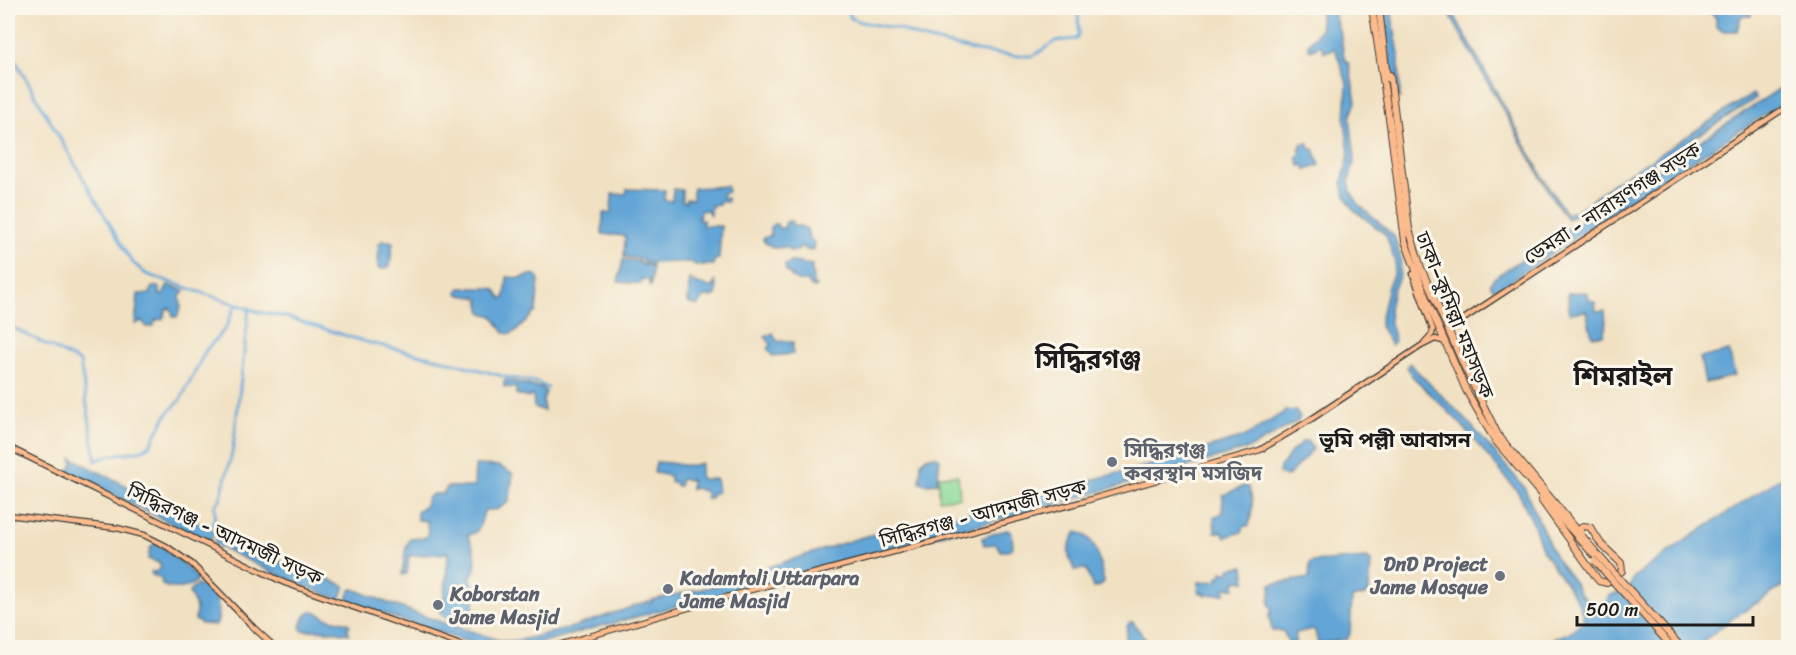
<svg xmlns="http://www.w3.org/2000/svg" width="1796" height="655" font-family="Sriracha,'Noto Sans Bengali',sans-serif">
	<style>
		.green { fill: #8fdb99; stroke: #567c5a; stroke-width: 1.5 }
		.water { fill: #62a5d6; stroke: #3f6079; stroke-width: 1.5 }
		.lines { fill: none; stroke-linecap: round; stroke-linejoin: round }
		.canal { stroke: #62a5d6; stroke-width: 3 }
		.primary-casing { stroke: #3c3a35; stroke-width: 7 }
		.highway-casing { stroke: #3c3a35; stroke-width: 8 }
		.primary { stroke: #fbbb8d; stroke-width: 4.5 }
		.highway { stroke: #fbbb8d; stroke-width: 6 }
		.highway-bridge-casing { stroke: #3c3a35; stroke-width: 8; stroke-linecap: butt }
		.highway-bridge { stroke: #fbbb8d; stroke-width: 6 }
		.worship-dot { fill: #6b7280; stroke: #fbf7ec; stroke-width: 2 }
		.labels { text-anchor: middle; stroke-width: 6; stroke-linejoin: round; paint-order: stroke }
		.street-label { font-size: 20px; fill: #1c1c1c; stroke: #fbf7ec }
		.worship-label { font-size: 20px; font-weight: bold; fill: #5b616d; stroke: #fbf7ec; text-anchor: start }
		.neighbourhood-label { font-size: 21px; font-weight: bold; fill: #1c1c1c; stroke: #fbf7ec }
		.district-label { font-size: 26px; font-weight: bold; fill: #1c1c1c; stroke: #fbf7ec }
	</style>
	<rect width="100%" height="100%" fill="#fbf7ec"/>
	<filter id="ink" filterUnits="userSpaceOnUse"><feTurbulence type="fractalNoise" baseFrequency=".0167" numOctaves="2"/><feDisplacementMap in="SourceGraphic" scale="12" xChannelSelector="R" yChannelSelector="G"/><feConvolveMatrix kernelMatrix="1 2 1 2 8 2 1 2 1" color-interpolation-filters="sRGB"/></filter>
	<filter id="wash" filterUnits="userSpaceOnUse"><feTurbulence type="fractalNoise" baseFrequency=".008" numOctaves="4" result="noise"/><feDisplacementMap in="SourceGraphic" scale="24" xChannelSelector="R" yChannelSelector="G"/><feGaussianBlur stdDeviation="1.35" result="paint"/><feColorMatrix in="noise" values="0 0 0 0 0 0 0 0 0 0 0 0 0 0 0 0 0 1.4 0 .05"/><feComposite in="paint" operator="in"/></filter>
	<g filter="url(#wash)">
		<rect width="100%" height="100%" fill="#f1e1c3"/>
		<!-- green -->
		<polygon class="green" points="958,475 960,497 939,500 939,476"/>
		<!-- water -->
		<g class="water">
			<polygon points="1319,8 1331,8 1336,14 1335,18 1341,36 1344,58 1349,64 1355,96 1356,102 1350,118 1355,158 1349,181 1351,192 1360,206 1394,236 1401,259 1400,275 1393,290 1389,308 1390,323 1395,341 1391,345 1380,326 1380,321 1388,286 1394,273 1395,261 1386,235 1353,209 1345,196 1342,182 1349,155 1345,121 1347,83 1335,49 1324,52 1321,45 1310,50 1308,45 1321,28"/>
			<polygon points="1383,8 1390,8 1390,10 1394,10 1392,16 1399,53 1400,98 1395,95"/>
			<path d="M1446,8H1449L1456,18L1544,179L1566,214C1589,207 1604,187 1624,176C1664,153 1700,127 1738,103L1753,94L1756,98L1588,207L1567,219L1553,199Z"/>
			<polygon points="1711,8 1722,10 1723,8 1750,8 1751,16 1741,16 1737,31 1722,31 1716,27 1716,18 1710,12"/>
			<polygon points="1788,83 1788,100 1618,208 1502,287 1493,289 1490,283 1495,277"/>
			<polygon points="1309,143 1310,149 1314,149 1320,165 1306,170 1304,165 1300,166 1297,157 1301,153 1299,148 1301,148 1301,144"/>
			<polygon points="727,186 728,192 723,193 722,198 727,198 727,202 720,201 719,205 712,205 710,215 707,210 700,211 699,220 703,220 703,226 721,226 719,259 714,260 714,265 695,265 691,262 643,263 643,259 624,257 625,236 602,234 603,213 611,213 612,194 626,194 627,189 665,190 664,200 672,201 673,189 682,190 682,201 686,202 686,199 693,199 693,188"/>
			<polygon points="789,221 792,221 793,226 800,226 807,229 809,238 814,242 813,250 806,250 802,246 797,251 791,251 786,247 774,248 764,242 763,238 770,236 770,227 774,224 777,224 778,228 784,228 786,222"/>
			<polygon points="383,240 393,242 390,266 385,269 378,268 379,244"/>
			<polygon points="623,260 639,261 642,265 652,265 651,286 649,286 649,280 641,279 641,284 618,282"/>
			<polygon points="791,262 812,265 813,284 816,286 815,288 810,286 808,281 797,281 786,271 785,265"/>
			<path d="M534,274L537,276L539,281L536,312C527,318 522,329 511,334L504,333L493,316L482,313L479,299L475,297L460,295L457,292L460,288H491L496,290L502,299L505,297L507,277L520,278Z"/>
			<polygon points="689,279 699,285 706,285 708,287 713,286 715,282 717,290 716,295 712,297 705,296 698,306 688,303"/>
			<polygon points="168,285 185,291 180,296 181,308 177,317 173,317 172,311 169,308 166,310 163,319 156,320 153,327 147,327 142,321 135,324 138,294 150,294 152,287 158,287 160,289 160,295 163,295"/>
			<polygon points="1587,292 1590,301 1595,302 1596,311 1605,311 1606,326 1603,335 1592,336 1586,311 1569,313 1568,293"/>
			<polygon points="773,333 777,341 793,342 793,354 772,356 771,352 767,349 771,344 765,337"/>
			<polygon points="1729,351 1735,376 1705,383 1700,358"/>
			<path d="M1409,363L1470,424L1524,487L1555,557L1574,582L1580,594L1594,606L1603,610L1606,608L1608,596L1616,593L1619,594C1626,589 1632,586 1634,577C1684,539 1737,507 1788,473V583L1730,620L1696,647H1534C1550,637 1576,636 1584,618L1577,600L1543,551L1532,521L1518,492L1459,422L1412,376L1407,368Z"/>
			<polygon points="506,380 542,388 546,392 543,401 544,411 534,407 533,395 528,398 516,394 516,388 504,387 504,382"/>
			<path d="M1295,410L1300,417L1298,421L1253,447L1224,456L1057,504L524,647H483L353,604L347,599L350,590L354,589C394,606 435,621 477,633C487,636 499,641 509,641C526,641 549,632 567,629L649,601L651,603L652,600L656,599L715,586L734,578L862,537L975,511L1018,498L1155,464L1244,437L1286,411Z"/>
			<path d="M1303,441H1307L1313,449L1288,476L1279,474L1280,467C1286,462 1287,456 1292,451C1296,448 1299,446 1303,441Z"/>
			<polygon points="927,457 936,456 940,459 937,483 926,484 920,482 921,463"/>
			<polygon points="72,458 214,531 210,543 66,471 72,467"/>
			<path d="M656,462C673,461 686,469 701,463L700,479H716L718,491L715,494L711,493V498H706V492L696,488L691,490V480L681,479L679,486H676L675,482H670V476L654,473Z"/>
			<path d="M475,465L499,466L513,474L509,502L496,510H485C480,520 482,533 468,535C474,548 481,566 470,577L475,591L472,624C462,627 461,621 454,619C447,617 445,618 440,614L446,584L448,553L409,556L407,574L402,575L406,547L410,539L423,538L428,536L427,521L417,520V511L424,507L428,497L433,494H443L447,487H474Z"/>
			<path d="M1244,486L1248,487C1255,502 1252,510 1249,526H1244L1242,532L1225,537L1223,532H1215L1214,517L1222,513L1223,495Z"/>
			<path d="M1008,530L1012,533L1013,547L1008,551H1001L996,544L984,545L982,538C992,535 998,531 1008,530Z"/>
			<polygon points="219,532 276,560 308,570 345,586 340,600 280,576 216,545 214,542"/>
			<path d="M1077,532C1098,536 1100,565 1104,582L1101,586L1093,588L1086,569L1075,570C1066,556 1066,545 1077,532Z"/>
			<path d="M155,543C172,552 185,565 198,579C189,590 175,590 162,585L161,578L152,575L151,572L159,571L161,564L148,559L150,548Z"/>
			<polygon points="1367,558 1371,561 1369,592 1365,595 1352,598 1350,634 1347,639 1318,644 1315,631 1313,629 1296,633 1295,643 1290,645 1283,631 1272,631 1269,616 1272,609 1269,604 1271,584 1309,578 1310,564 1313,562"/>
			<polygon points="1244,566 1246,581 1235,581 1235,588 1225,588 1225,594 1206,595 1198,591 1199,582 1218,581 1218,576 1222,576 1222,572 1229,572 1230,568"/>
			<path d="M197,585L207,588C209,597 206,589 212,595C220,601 220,617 216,625L202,624L195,620L196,608L189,592Z"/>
			<path d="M311,611L317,612L326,618L348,623L350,625L347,629L349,631V634C334,631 318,629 302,631C299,626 305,614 311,611Z"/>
			<polygon points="1130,622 1133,622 1151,647 1125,647 1127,626"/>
		</g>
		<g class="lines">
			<!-- canal -->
			<g class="canal">
				<polyline points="847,8 851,18 861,22 899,29 921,38 976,51 1018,56 1033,56 1056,41 1077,39 1079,34 1078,8"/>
				<polyline points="8,48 131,261 146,274 259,312 286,317 363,341"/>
				<polyline points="8,325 80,362 96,461 107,456 143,450 150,445 167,414 181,399 206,350 225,329 236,304"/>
				<polyline points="366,342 448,361"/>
				<polyline points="450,362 506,377 536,382 548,388"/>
				<polyline points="208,532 215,518 215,505 220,500 233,449 249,308"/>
			</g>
		</g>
	</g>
	<g filter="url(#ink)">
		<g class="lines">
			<defs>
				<g id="primary">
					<polyline points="1413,274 1433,330 1432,334 1424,343"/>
					<polyline points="1450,332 1452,327 1480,308 1788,106"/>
					<polyline points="8,447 285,583 469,648"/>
					<polyline points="8,515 117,528 144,535 166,546 192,564 254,628 276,648"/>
					<polyline points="548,648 751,590 1085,501 1260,450 1307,422 1421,346 1435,339 1443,341"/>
				</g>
				<g id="highway">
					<polyline points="1372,8 1390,125 1405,241 1428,303 1466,390 1494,439 1566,524 1614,577"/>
					<polyline points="1379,8 1387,78"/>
					<polyline points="1390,75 1409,229 1421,268 1465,368 1498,435 1598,555"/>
					<polyline points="1541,500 1599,581 1607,583 1622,571 1621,563 1601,544 1590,527 1583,526 1580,529 1581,533"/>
				</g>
			</defs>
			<!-- primary casing -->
			<use href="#primary" class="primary-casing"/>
			<!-- highway casing -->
			<use href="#highway" class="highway-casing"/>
			<!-- primary -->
			<use href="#primary" class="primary"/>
			<!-- highway -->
			<use href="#highway" class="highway"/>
			<defs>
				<g id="highway-bridge">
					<polyline points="1598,555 1682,648"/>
					<polyline points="1595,561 1673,648"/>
				</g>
			</defs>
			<!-- highway-bridge casing -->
			<use href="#highway-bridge" class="highway-bridge-casing"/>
			<!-- highway-bridge -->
			<use href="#highway-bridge" class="highway-bridge"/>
		</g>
	</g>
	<!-- markers -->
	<g class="worship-dot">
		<circle cx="1112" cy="462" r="6"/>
		<circle cx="1500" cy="576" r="6"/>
		<circle cx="668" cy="589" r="6"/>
		<circle cx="438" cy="605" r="6"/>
	</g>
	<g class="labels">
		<!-- street labels -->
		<g class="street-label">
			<text transform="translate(1612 203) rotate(-33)" y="7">ডেমরা - নারায়ণগঞ্জ সড়ক</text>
			<text transform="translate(1455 315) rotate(68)" y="7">ঢাকা–কুমিল্লা মহাসড়ক</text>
			<text transform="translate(983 513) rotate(-15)" y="7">সিদ্ধিরগঞ্জ - আদমজী সড়ক</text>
			<text transform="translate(225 534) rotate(25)" y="7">সিদ্ধিরগঞ্জ - আদমজী সড়ক</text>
		</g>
		<!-- worship labels -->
		<g class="worship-label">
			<text x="1124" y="457">সিদ্ধিরগঞ্জ<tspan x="1124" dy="23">কবরস্থান মসজিদ</tspan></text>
			<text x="1488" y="571" text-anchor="end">DnD Project<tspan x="1488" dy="23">Jame Mosque</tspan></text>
			<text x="680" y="585">Kadamtoli Uttarpara<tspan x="680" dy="23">Jame Masjid</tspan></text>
			<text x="450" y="601">Koborstan<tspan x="450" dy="23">Jame Masjid</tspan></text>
		</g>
		<!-- neighbourhood labels -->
		<g class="neighbourhood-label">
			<text x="1395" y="447">ভূমি পল্লী আবাসন</text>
		</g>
		<!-- district labels -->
		<g class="district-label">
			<text x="1088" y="368">সিদ্ধিরগঞ্জ</text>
			<text x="1623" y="385">শিমরাইল</text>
		</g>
	</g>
	<!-- margin -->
	<rect width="1796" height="655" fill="none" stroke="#fbf7ec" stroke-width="30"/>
	<!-- scale -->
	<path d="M1577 616v9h176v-9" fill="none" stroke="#1c1c1c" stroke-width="3"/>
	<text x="1586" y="616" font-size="18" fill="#1c1c1c" stroke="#fbf7ec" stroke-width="4.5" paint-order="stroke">500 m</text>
</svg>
